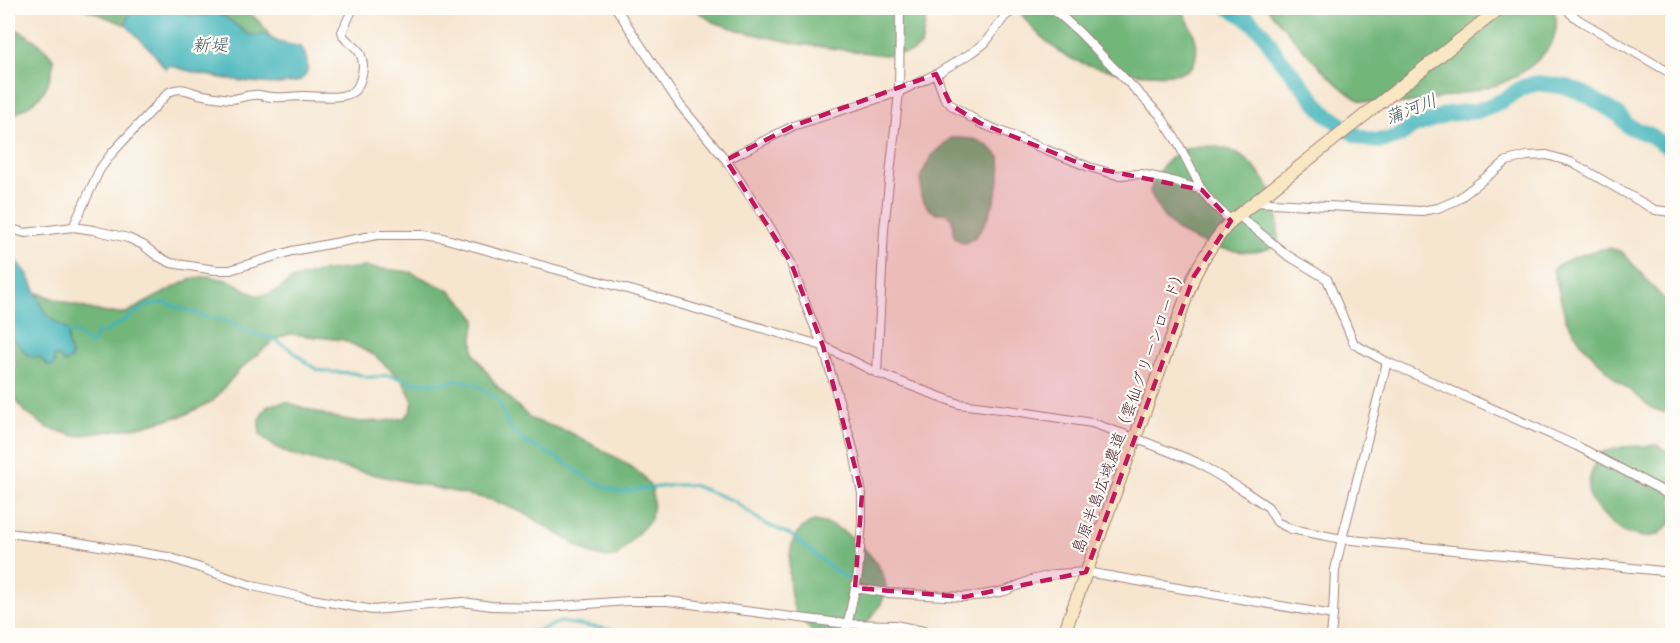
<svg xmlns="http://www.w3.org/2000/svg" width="1680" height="643" font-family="Pangolin,'Klee One',sans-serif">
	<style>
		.forest { fill: #72b67a; stroke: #5e6a52; stroke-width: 1.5 }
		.water { fill: #45b5bb; stroke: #486a73; stroke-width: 1.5 }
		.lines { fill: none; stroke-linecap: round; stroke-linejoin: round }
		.stream { stroke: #45b5bb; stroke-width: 3 }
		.river { stroke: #45b5bb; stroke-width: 16 }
		.street-casing { stroke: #a0827d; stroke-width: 10 }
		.secondary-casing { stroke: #a0827d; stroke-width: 14 }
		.street { stroke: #fff; stroke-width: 8 }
		.secondary { stroke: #f9e7c3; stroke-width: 12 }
		.marked { fill: #c2185b; fill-opacity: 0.2; stroke: #c2185b; stroke-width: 4.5; stroke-dasharray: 12 8; stroke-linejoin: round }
		.labels { text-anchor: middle; stroke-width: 4.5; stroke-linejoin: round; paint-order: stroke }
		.street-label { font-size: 16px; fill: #4a1f2b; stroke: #fdfcf7 }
		.water-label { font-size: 18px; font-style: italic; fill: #485b65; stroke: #fdfcf7 }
	</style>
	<rect width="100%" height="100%" fill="#fdfcf7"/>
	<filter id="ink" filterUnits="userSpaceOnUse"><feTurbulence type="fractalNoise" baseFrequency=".0167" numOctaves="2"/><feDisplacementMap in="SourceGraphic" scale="12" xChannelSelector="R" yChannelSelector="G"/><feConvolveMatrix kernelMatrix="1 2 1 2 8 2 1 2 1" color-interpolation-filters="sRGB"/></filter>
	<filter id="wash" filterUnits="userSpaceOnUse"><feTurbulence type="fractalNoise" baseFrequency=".008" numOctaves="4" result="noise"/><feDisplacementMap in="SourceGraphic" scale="24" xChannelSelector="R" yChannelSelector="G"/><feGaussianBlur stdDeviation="1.35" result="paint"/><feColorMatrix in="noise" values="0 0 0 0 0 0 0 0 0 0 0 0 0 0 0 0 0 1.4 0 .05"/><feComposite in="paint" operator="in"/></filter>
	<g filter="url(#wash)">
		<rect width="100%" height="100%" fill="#f6e5cf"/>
		<!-- forest -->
		<g class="forest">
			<path d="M83,8H240C257,16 266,29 275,45L144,32Z"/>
			<polygon points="693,8 918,8 926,18 921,46 912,52 884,55 799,44 745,32 713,22"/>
			<path d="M1018,8H1181C1189,22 1201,43 1195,60C1193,66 1189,70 1183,72C1170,77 1125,73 1110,70C1098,69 1085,64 1074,60C1056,52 1026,25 1018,8Z"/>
			<path d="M1267,8H1553C1568,42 1530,71 1502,83C1495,86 1487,87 1480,89C1449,97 1393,109 1362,101C1339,94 1285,28 1267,8Z"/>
			<path d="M8,25C25,33 43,44 54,60C47,98 38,100 8,118Z"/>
			<path d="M951,138C976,138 982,139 1000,157C1000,162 1001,167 1000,172C999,191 985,241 962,243L954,236L952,219L947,213H935L928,208L921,196V176L932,155Z"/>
			<path d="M1199,146C1228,145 1245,154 1262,177C1265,182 1270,187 1273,193C1278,203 1278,231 1278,243C1256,262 1208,247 1185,235C1178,231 1169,223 1164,217C1158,210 1155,200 1150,192C1155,176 1165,160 1181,151C1186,148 1194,147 1199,146Z"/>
			<path d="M1609,248L1622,252L1661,296L1672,306V415L1652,408L1613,377L1583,345L1566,320L1553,269C1563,259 1595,250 1609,248Z"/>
			<polygon points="364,267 410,272 450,291 466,306 476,319 473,338 474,354 496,385 512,401 531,419 569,432 622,461 642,475 652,488 653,503 651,519 616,557 606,558 589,553 524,513 492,500 330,465 287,453 269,443 260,434 259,422 263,412 269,405 286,402 332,417 360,422 384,421 404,418 411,411 413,401 402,380 374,355 344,340 290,334 276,339 239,370 213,401 185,415 138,427 75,436 46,427 24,411 11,392 11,374 16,365 14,354 8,351 8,280 17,286 73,305 106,313 126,313 190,279 208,276 231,281 255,295 265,295 277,291 291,280 319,272"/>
			<polygon points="1657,445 1672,455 1672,522 1658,535 1644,537 1625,533 1610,522 1592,502 1588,491 1590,478 1595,463 1603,452 1623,447"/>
			<path d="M815,521C822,523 831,524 837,528C855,537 891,570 885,593C881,609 866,623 856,635H816C808,628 800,620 795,610C788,594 787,554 794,539C798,530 806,524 815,521Z"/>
		</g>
		<!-- water -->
		<g class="water">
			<path d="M132,8H174L190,16H201L215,12L224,16L249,35H266L278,42L301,47C307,56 312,74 300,80C278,91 193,74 170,65L166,69L151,50L127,26L126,21Z"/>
			<path d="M8,252L18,262L28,275L44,311L50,318L68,331V345L72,358L64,363L59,357L54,356L55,363L53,366H49L39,357C27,358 25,352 19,345C15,341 11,338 8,335Z"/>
		</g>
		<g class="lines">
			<!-- stream -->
			<g class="stream">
				<polyline points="67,332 76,333 90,344 93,343 96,334 107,331 117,325 146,306 163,302 209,318 220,319 241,327 248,332 272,338 290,349 308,364 318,370 330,372 353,373 367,377 377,377 388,375 413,382 444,383 460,380 477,385 498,400 509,426 515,434 525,442 558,458 592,481 618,492 675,485 692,485 734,501 765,524 791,535 835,571 854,582"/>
				<polyline points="524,636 560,622 656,636"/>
			</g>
			<!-- river -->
			<polyline class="river" points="1230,8 1247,18 1263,33 1277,55 1325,113 1356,135 1366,139 1376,141 1387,140 1401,135 1412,127 1447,114 1477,111 1502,101 1521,88 1537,83 1567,87 1585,94 1620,116 1628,126 1652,136 1672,150"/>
		</g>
	</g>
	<g filter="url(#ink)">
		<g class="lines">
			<defs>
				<g id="street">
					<polyline points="616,8 680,105 726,160 764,217 791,263 808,311 823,346 854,452 862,494 862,523 858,574 845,636"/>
					<polyline points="1049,8 1059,14 1079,32 1160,115 1178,143 1202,190 1211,202 1231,221"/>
					<polyline points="1567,8 1570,13 1579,20 1672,74"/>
					<polyline points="936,74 944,97 951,105 980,123 1089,167 1117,175 1141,174 1169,180 1202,190"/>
					<polyline points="726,160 793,126 899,92 936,74 973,52 985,43 1005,16 1018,8"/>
					<polyline points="1255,202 1421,211 1438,208 1457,200 1507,161 1527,156 1547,155 1571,162 1655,210 1672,212"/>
					<polyline points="1238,215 1287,255 1327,279 1354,344 1387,362 1577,446 1661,490 1672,498"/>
					<path d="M73,227L100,169L112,153L169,92C184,85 189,93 204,95C213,97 222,98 231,99C239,99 246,95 254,95C260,94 266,97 272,97C283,98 294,96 304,96C317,96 344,100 354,91C360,86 363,73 363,65C361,42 345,46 342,32L353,8"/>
					<polyline points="8,228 25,233 73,227 93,230 128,238 143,245 157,256 171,263 215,270 230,270 292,251 377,235 424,235 443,238 652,296 823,346 877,373 959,404 1008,410 1092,423 1135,438 1196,462 1243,490 1268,507 1277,522 1291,529 1342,539 1672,572"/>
					<polyline points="877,373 884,229 899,92 900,8"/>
					<polyline points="8,533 63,540 168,557 253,586 301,597 373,610 463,602 491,606 547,607 628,601 667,601 847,624 895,625 928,632 935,636"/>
					<polyline points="855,588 888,593 964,597 983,595 1005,591 1031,580 1056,574 1086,572 1333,615 1331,636"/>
					<polyline points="1333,615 1335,570 1342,539 1387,362"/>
				</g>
				<path id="secondary" d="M1063,636L1194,276C1204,255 1216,238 1231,221L1500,8"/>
			</defs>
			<!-- street casing -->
			<use href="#street" class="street-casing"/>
			<!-- secondary casing -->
			<use href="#secondary" class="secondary-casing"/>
			<!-- street -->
			<use href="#street" class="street"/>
			<!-- secondary -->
			<use href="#secondary" class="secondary"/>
		</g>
	</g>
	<!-- marked area -->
	<path class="marked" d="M936,74L951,105L980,123L1089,167L1202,190L1231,221L1194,276L1086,572L964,597L855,588L862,494L823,346L791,263L726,160L793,126Z"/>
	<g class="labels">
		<!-- street labels -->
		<g class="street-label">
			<text transform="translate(1128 410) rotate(-70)" y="6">島原半島広域農道（雲仙グリーンロード）</text>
		</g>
		<!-- water labels -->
		<g class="water-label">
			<text x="210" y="51">新堤</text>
			<text transform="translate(1411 109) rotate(-21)" y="6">蒲河川</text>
		</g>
	</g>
	<!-- margin -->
	<rect width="1680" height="643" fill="none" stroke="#fdfcf7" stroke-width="30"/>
</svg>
